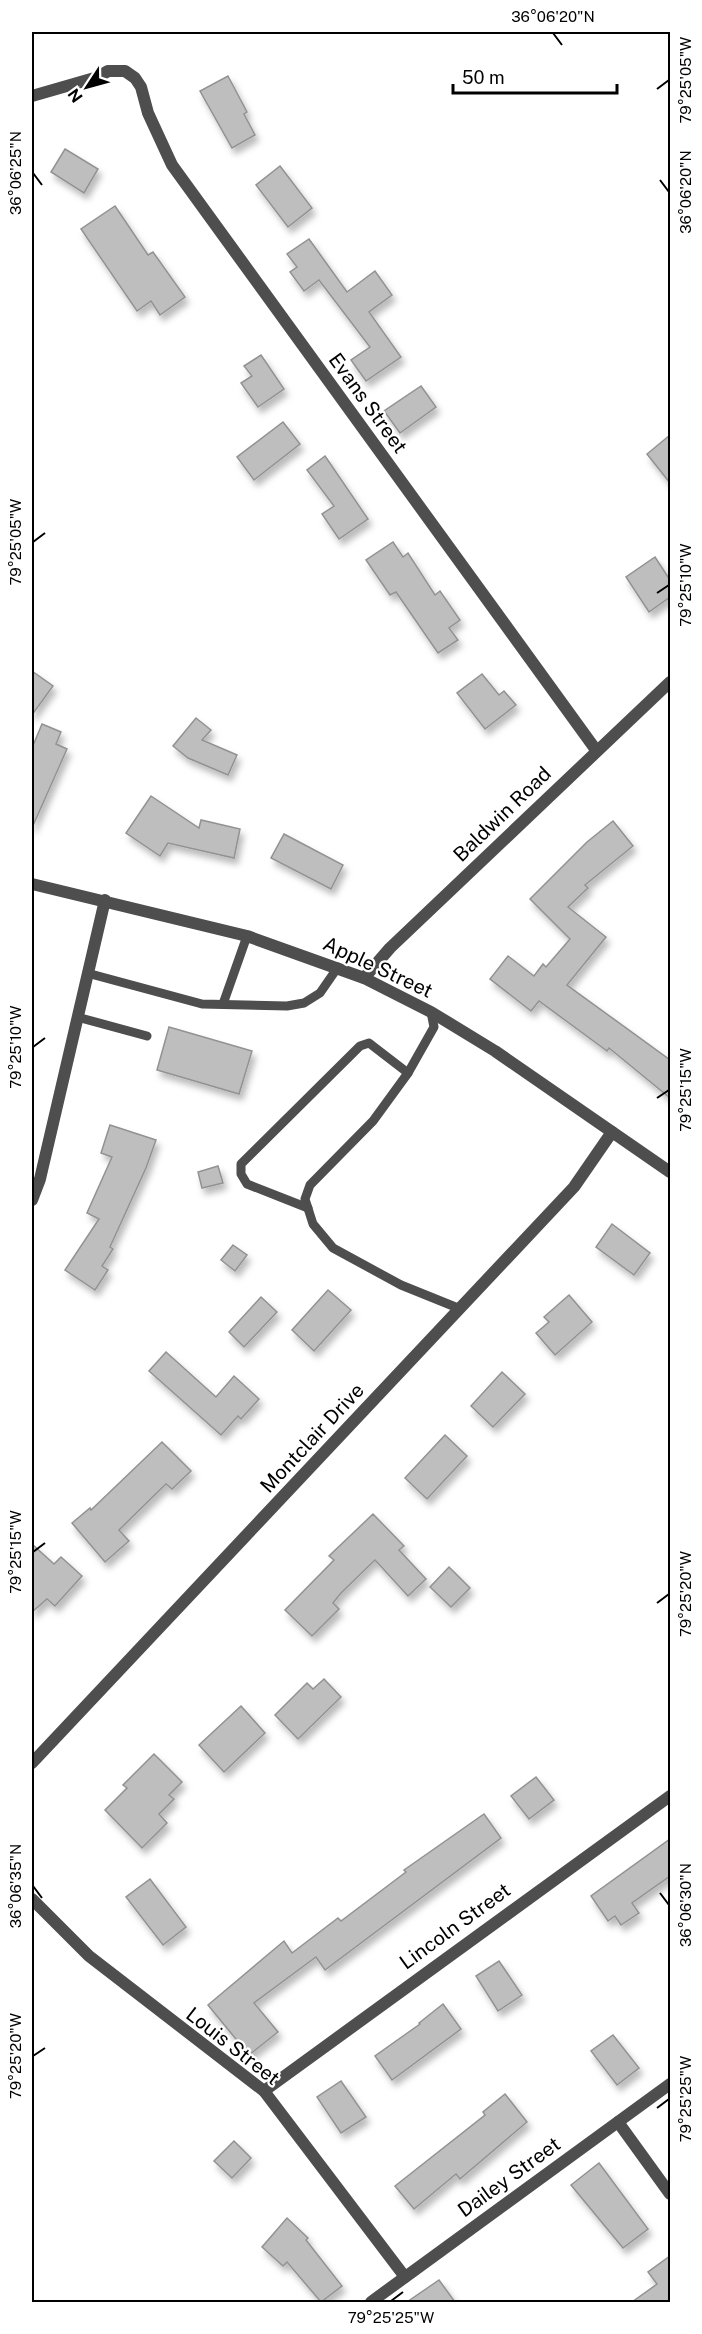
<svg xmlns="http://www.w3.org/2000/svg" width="702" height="2334" font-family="'Public Sans',sans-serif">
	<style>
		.building { fill: #bebebe; stroke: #929292; stroke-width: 1.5; filter: url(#shadow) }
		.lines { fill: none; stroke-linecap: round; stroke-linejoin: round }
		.service { stroke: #4e4e4e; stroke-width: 9 }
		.minor { stroke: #4e4e4e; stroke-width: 12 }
		.tertiary { stroke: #4e4e4e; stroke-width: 12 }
		.ticks { fill: none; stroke: #000; stroke-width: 2 }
		.labels { text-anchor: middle; stroke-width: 4.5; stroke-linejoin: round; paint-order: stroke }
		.street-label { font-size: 20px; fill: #000; stroke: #fff }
		.neatline { fill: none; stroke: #000; stroke-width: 2 }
		.ticks-label { font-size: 15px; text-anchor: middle; fill: #000 }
	</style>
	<defs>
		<filter id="shadow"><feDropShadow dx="3.5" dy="6" stdDeviation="3" flood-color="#0004"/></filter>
	</defs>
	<rect width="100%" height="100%" fill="#fff"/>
	<!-- building -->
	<g class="building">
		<polygon points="228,76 247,112 244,114 255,135 232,148 200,91"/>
		<polygon points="65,149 98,169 84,193 51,172"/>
		<polygon points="280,166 312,208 288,227 256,185"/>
		<polygon points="115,206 148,255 153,252 185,297 160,315 151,301 137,311 81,229"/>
		<polygon points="309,239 347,292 375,271 392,295 369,312 401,357 366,381 351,360 370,347 319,280 304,291 290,272 297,267 287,254"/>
		<polygon points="261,355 284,389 258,407 241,383 252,376 244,366"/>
		<polygon points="421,386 436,407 400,433 384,411"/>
		<polygon points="283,422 300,444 254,480 237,457"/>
		<polygon points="670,435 670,483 647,454"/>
		<polygon points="325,456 368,519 339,539 322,514 334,506 307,470"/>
		<polygon points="393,542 403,557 408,553 435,595 440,591 460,620 449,628 458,640 438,653 396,592 390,595 366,560"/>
		<polygon points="655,557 670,580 670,597 649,612 626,577"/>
		<polygon points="32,671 53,686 32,715"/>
		<polygon points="482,674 499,695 504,691 516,705 485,729 457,693"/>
		<polygon points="196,718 211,730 202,740 237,755 228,775 188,758 173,746"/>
		<polygon points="42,724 61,732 56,744 67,749 32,828 32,748"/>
		<polygon points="151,796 199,828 201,820 240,829 234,858 168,843 160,856 126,833"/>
		<polygon points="613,821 633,846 585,885 588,888 568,907 606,937 567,985 670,1060 670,1098 609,1048 607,1051 539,1001 531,1011 490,979 508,956 534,976 543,964 546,967 570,939 530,899 587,842"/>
		<polygon points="284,834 343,865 331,889 271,858"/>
		<polygon points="169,1027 252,1051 239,1094 157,1070"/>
		<polygon points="110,1125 156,1140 146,1168 110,1247 113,1249 102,1266 108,1270 95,1290 65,1270 99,1219 87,1213 112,1157 101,1153"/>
		<polygon points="218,1166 223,1183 202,1188 198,1172"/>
		<polygon points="612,1224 650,1253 634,1275 596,1247"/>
		<polygon points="233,1245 247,1255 235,1271 221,1260"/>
		<polygon points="328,1290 351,1310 314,1351 292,1330"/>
		<polygon points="569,1295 592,1322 555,1355 536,1333 549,1322 544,1317"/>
		<polygon points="261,1297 277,1312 244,1347 229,1332"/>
		<polygon points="166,1352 216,1397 234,1376 259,1399 241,1419 238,1416 221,1435 149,1371"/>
		<polygon points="502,1372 525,1394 493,1427 471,1406"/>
		<polygon points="445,1435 467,1456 427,1499 405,1478"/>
		<polygon points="162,1442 191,1471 172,1489 166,1484 119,1530 129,1541 105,1562 72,1523 90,1508 91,1510"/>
		<polygon points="373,1514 404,1546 399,1550 426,1579 408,1596 375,1560 341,1593 333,1603 339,1609 312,1636 285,1610 334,1560 329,1556"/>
		<polygon points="32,1544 54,1564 61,1557 82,1576 55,1606 47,1599 32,1612"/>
		<polygon points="449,1567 470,1588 451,1607 430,1587"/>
		<polygon points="324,1679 341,1697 298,1739 275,1715 307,1683 313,1689"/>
		<polygon points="241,1706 265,1733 224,1772 199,1745"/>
		<polygon points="154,1754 182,1782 169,1795 174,1799 159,1814 167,1823 142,1848 105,1810 127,1788 123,1785"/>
		<polygon points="536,1777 554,1800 529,1819 511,1796"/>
		<polygon points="484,1814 501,1838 325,1970 316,1957 254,2003 278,2032 249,2055 208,2005 284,1941 292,1953 338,1918 341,1921 406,1872 404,1870"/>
		<polygon points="670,1839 670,1876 632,1903 639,1913 621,1925 615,1916 608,1921 591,1896"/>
		<polygon points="150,1879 186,1927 163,1945 126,1897"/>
		<polygon points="499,1961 522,1995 498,2011 476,1976"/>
		<polygon points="443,2004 461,2029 392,2080 375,2056 420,2024 419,2023"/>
		<polygon points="613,2035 639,2068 617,2085 591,2051"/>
		<polygon points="341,2081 366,2117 341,2133 317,2097"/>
		<polygon points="505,2094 527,2122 460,2179 456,2174 414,2209 395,2186 485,2115 483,2112"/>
		<polygon points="234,2141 251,2158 232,2178 214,2161"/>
		<polygon points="599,2163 648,2229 623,2248 571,2185"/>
		<polygon points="287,2218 308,2238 306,2240 342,2286 321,2302 287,2262 283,2266 262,2247"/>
		<polygon points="670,2256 670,2302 632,2302 657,2284 648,2272"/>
		<polygon points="439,2280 455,2302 407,2302"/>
	</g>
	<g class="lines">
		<!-- service -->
		<g class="service">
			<polyline points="87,973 202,1004 287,1006 304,1003 320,993 338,967"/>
			<polyline points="223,1004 247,936"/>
			<polyline points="431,1012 434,1027 408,1073 373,1121 310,1185 305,1199 313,1224 333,1248 401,1285 458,1308"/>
			<polyline points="77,1017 147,1036"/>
			<polyline points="308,1208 247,1184 241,1174 241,1164 360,1046 369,1043 408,1073"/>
		</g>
		<!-- minor -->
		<g class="minor">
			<polyline points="32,96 98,77 108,71 125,71 135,78 141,87 148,113 172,165 596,750"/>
			<polyline points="364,978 390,948 670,682"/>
			<polyline points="32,1200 40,1179 105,900"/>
			<polyline points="32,1763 574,1187 612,1132"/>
			<polyline points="32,1899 89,1956 264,2091 405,2277"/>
			<polyline points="264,2091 670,1796"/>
			<polyline points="618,2122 670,2194"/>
			<polyline points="371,2302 670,2084"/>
		</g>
		<!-- tertiary -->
		<polyline class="tertiary" points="32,884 247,936 364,978 431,1012 495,1051 670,1172"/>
	</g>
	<!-- ticks -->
	<path class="ticks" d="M553,33L562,45M657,89L669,80M33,173L42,185M660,180L669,192M33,542L45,533M657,593L669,585M33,1047L45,1038M657,1098L669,1090M33,1552L45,1543M657,1603L669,1594M33,1886L42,1898M660,1893L669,1905M33,2056L45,2048M657,2108L669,2099M391,2301L403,2292"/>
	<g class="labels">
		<!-- street labels -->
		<g class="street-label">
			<text transform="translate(368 403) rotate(54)" y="7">Evans Street</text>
			<text transform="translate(502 814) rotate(-44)" y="7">Baldwin Road</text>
			<text transform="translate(378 967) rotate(25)" y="7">Apple Street</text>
			<text transform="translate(312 1438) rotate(-47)" y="7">Montclair Drive</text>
			<text transform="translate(455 1926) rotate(-36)" y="7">Lincoln Street</text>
			<text transform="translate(233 2046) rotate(38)" y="7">Louis Street</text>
			<text transform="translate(509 2177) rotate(-36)" y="7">Dailey Street</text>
		</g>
	</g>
	<!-- border -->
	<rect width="702" height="2334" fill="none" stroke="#ffffff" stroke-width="66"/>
	<!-- north arrow -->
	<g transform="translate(87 87) rotate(234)" stroke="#ffffff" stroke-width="4.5" paint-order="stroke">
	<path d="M0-4.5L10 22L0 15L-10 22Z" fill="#000000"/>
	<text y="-9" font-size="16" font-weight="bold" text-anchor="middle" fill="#000000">N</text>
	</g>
	<!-- scale -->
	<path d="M453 84v9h164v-9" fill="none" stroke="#000000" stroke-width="3"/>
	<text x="462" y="84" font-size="18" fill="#000000" stroke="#ffffff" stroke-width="4.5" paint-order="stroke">50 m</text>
	<rect x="33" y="33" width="636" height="2268" class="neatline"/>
	<g class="ticks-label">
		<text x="553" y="22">36°06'20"N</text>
		<text transform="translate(686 80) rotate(-90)" y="5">79°25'05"W</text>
		<text transform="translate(16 173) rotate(-90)" y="5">36°06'25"N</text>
		<text transform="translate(686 192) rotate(-90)" y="5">36°06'20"N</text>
		<text transform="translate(16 542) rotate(-90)" y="5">79°25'05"W</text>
		<text transform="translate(686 585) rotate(-90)" y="5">79°25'10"W</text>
		<text transform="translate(16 1047) rotate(-90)" y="5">79°25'10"W</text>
		<text transform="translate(686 1090) rotate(-90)" y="5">79°25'15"W</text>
		<text transform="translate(16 1552) rotate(-90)" y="5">79°25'15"W</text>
		<text transform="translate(686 1594) rotate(-90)" y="5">79°25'20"W</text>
		<text transform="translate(16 1886) rotate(-90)" y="5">36°06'35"N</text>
		<text transform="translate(686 1905) rotate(-90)" y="5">36°06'30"N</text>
		<text transform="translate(16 2056) rotate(-90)" y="5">79°25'20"W</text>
		<text transform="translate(686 2099) rotate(-90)" y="5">79°25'25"W</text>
		<text x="391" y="2323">79°25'25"W</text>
	</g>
</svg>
